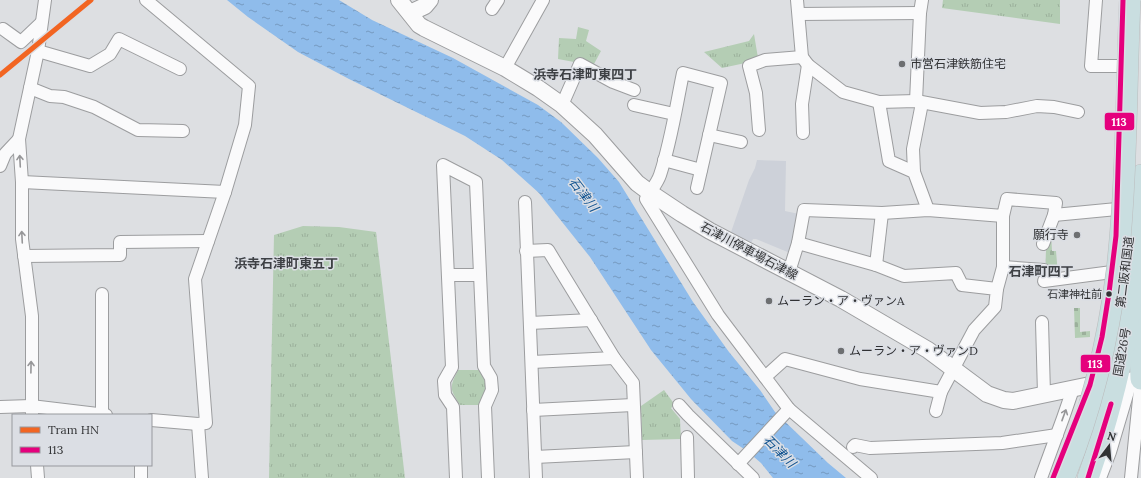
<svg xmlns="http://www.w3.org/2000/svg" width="1141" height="478" font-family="Lora,'Noto Sans JP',serif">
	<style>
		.built { fill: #cdd1d9 }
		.grass { fill: url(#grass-tufts) }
		.cemetery { fill: url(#cemetery-stones) }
		.water { fill: url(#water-ripples) }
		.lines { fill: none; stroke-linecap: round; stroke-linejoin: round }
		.street-casing { stroke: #9c9d9f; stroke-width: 14 }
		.secondary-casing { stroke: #9c9d9f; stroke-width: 18 }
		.highway-casing { stroke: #bbbcbd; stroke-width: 22 }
		.street { stroke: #fafafb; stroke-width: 12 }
		.secondary { stroke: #fafafb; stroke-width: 16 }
		.highway { stroke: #c9dee0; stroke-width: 21 }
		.highway-bridge-casing { stroke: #bbbcbd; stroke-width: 22; stroke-linecap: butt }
		.highway-bridge { stroke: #c9dee0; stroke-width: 21 }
		.bus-1-casing { stroke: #dbdee4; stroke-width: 8 }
		.bus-1 { stroke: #e5007d; stroke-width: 5 }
		.tram-1-casing { stroke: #dbdee4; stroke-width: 8 }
		.tram-1 { stroke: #f26522; stroke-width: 5 }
		.oneway { stroke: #969698 }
		.poi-dot { fill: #6d6f71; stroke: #dbdee4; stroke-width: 1.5 }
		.bus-dot { fill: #313234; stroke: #dbdee4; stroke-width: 1.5 }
		.labels { text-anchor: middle; stroke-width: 3; stroke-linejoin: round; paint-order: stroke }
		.bus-label { font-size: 11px; fill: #313234; stroke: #dbdee4; text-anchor: end }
		.poi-label { font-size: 12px; fill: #313234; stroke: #dbdee4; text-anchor: start }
		.street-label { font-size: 12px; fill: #313234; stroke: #dbdee4 }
		.neighbourhood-label { font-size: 13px; font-weight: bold; fill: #3e4145; stroke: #dbdee4 }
		.water-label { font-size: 13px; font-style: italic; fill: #135592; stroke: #dbdee4 }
		.line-badge { stroke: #dbdee4; stroke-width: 1.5 }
		.badge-label { font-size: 11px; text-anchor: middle; font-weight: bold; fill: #fff }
	</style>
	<defs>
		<pattern id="grass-tufts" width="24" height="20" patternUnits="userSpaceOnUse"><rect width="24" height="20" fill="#b4cdb4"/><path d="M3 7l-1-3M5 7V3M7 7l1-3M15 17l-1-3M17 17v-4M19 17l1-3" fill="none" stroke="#9bb09b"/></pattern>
		<pattern id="cemetery-stones" width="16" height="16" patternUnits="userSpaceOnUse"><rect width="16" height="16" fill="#b4cdb4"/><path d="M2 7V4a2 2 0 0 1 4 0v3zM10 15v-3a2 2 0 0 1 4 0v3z" fill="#9bb09b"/></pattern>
		<pattern id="water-ripples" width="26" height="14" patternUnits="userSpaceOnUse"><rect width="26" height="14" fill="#8fbceb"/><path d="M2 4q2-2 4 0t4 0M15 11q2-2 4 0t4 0" fill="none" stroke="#7599bf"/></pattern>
	</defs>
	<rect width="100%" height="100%" fill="#dddfe2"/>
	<!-- built -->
	<polygon class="built" points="757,160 786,161 785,211 799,214 790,253 756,239 753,239 750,246 730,235 749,180 755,168"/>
	<!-- grass -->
	<g class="grass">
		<polygon points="943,0 1060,0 1060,24 942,8"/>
		<polygon points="578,27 589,30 586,41 601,51 594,64 590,65 558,59 559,38 576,39"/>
		<polygon points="754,34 758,58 750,62 722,68 704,52 749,41"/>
		<polygon points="303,226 339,227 376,232 405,478 269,478 274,235"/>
		<path d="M458,370H479C489,386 488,388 479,405H460C450,389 449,388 458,370Z"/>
		<polygon points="664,390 675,405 671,408 680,419 681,439 642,440 641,406"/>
	</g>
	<!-- cemetery -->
	<g class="cemetery">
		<path d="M1051,232L1052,251H1056L1058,275H1046C1046,259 1044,248 1051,232Z"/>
		<polygon points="1074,308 1080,308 1080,332 1090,331 1090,337 1075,338"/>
	</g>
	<!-- water -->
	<polygon class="water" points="227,0 339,0 372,20 453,58 538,105 561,122 598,158 619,182 693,302 729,352 760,390 775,412 828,463 846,478 773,478 761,463 747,451 732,441 691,399 651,350 590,257 539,193 502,160 465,136 349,79 298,52 248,17"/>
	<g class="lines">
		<defs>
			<g id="street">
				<polyline points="146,0 249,86 245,125 225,192 195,279 206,423 198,424 151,420"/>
				<polyline points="797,0 802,57 808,65 843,92 879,102 916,101 980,113 1006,112 1037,106 1054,107 1078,112"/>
				<polyline points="1096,0 1091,66 1122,66"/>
				<polyline points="492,9 498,0"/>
				<polyline points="799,14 920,13"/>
				<polyline points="3,29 21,42 41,23"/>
				<polyline points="38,51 90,66 110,54 119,39 180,69"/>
				<polyline points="505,68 543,0"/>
				<polyline points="30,88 50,96 64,97 94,107 138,130 183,131"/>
				<polyline points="916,101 920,13 922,0"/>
				<polyline points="879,102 889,161 914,172 928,210"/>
				<polyline points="562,105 580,64 613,82 634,90"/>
				<polyline points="634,105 674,114"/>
				<polyline points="759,130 756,93 749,66 765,60 802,57"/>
				<polyline points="803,133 802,104 808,65"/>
				<polyline points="709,135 741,142"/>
				<polyline points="664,160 701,170"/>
				<polyline points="0,166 5,154 19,139"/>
				<polyline points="914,172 913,149 922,103"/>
				<polyline points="22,182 225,192"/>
				<path d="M697,188L721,83L683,73C676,107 671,142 660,175C657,184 650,191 646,199L718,315L789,409L871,478"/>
				<polyline points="525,202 536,478"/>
				<polyline points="1054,215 1117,209"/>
				<polyline points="798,243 876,265 904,276 956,273 962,285 997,289 995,307 974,330 941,392"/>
				<polyline points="526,251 548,250 614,358 633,383 637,478"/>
				<polyline points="24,256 120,255 120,242 208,241"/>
				<polyline points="876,265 882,213"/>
				<polyline points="1003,267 1044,270"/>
				<polyline points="789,272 798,243 804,210 882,213 928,210 1003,216 1007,199 1056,203 1054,215 1043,244"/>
				<polyline points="448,275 480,275"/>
				<polyline points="1044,281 1112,272"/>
				<polyline points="997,289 1003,267 1003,216"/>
				<polyline points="102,294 102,414"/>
				<polyline points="1042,322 1044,394"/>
				<polyline points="530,323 591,320"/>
				<polyline points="532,362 614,358"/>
				<polyline points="765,377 785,359 860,379 941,392 936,411"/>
				<polyline points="679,405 688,415 753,478"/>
				<polyline points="0,407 31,406 106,415"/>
				<polyline points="533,410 633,405"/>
				<polyline points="32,415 32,316 22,239 22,182 19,139 38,51 45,0"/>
				<polyline points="198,424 202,478"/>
				<polyline points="687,437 688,478"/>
				<polyline points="853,447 855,445 870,448 1002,443 1057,435"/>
				<polyline points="535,457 636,452"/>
				<polyline points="738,464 789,409"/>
				<polyline points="37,465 38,478"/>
				<polyline points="141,478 141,465"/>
				<polyline points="456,478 453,407 445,395 444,381 452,367 443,165 476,182 484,366 491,378 492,390 485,406 488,478"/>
				<polyline points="1041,478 1063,418 1073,389"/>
				<polyline points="1100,478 1110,452 1131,381"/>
				<polyline points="1131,478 1141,379"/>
			</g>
			<g id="secondary">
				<polyline points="399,0 419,25 424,28 505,68 538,88 562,105 595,135 637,183 649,192 682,214 710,231 841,299 928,350 987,394 1004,400 1013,401 1090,385 1117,383 1141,379"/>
				<polyline points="410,13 425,6 430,0"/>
			</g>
			<g id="highway">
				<polyline points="1139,314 1141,379"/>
				<path d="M1088,478C1104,431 1117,385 1126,336C1135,283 1136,229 1141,175"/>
			</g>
		</defs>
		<!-- street casing -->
		<use href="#street" class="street-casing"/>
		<!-- secondary casing -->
		<use href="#secondary" class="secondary-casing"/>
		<!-- highway casing -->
		<use href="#highway" class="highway-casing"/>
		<!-- street -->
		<use href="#street" class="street"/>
		<!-- secondary -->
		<use href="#secondary" class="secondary"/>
		<!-- highway -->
		<use href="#highway" class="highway"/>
		<defs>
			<path id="highway-bridge" d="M1064,478C1091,412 1108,341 1117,270C1127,180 1126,90 1130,0"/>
		</defs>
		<!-- highway-bridge casing -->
		<use href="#highway-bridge" class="highway-bridge-casing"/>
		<!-- highway-bridge -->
		<use href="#highway-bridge" class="highway-bridge"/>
		<defs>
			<g id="bus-1">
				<polyline points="1053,478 1090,385 1102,337 1109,293 1116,236 1123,0"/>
				<polyline points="1088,478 1111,404"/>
			</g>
		</defs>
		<!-- bus-1 casing -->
		<use href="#bus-1" class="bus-1-casing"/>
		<!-- bus-1 -->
		<use href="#bus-1" class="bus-1"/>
		<defs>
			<polyline id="tram-1" points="0,75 91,0"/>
		</defs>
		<!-- tram-1 casing -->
		<use href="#tram-1" class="tram-1-casing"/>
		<!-- tram-1 -->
		<use href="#tram-1" class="tram-1"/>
	</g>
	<!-- one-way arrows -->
	<defs><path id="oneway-shaft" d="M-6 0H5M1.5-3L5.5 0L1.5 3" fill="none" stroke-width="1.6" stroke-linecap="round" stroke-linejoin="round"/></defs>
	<g class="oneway">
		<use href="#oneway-shaft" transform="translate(20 161) rotate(-93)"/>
		<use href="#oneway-shaft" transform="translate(22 237) rotate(-93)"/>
		<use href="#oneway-shaft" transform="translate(31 367) rotate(-89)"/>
		<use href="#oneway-shaft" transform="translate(1064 415) rotate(-70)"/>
	</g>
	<!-- markers -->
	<g class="poi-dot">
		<circle cx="902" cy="64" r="4"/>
		<circle cx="1077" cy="235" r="4"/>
		<circle cx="769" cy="301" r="4"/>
		<circle cx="841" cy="351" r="4"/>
	</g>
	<circle class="bus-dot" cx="1109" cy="294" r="3.5"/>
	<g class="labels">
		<!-- bus labels -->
		<g class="bus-label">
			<text x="1102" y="298">石津神社前</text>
		</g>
		<!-- poi labels -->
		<g class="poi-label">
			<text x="910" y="68">市営石津鉄筋住宅</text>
			<text x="1069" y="239" text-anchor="end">願行寺</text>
			<text x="777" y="305">ムーラン・ア・ヴァンA</text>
			<text x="849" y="355">ムーラン・ア・ヴァンD</text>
		</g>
		<!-- street labels -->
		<g class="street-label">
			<text transform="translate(749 251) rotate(28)" y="4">石津川停車場石津線</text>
			<text transform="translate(1125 272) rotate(-83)" y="4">第二阪和国道</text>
			<text transform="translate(1122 352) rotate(-80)" y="4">国道26号</text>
		</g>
		<!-- neighbourhood labels -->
		<g class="neighbourhood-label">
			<text x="585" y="79">浜寺石津町東四丁</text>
			<text x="286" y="268">浜寺石津町東五丁</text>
			<text x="1041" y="276">石津町四丁</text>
		</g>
		<!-- water labels -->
		<g class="water-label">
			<text transform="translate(584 194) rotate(53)" y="5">石津川</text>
			<text transform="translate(780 451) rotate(45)" y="5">石津川</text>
		</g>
	</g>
	<g class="line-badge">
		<rect x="1104" y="112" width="31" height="19" rx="4" fill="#e5007d"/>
		<rect x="1080" y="354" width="31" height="19" rx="4" fill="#e5007d"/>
	</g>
	<g class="badge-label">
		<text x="1119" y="126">113</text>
		<text x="1095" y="368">113</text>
	</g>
	<!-- legend -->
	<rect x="12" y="414" width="140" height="52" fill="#dbdee4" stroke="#97999e"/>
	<rect x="20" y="427" width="20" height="6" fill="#f26522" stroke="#97999e"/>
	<text x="48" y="434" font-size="12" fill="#313234">Tram HN</text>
	<rect x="20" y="447" width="20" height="6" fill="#e5007d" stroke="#97999e"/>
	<text x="48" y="454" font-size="12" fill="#313234">113</text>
	<!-- north arrow -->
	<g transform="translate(1109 446) rotate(16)" stroke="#dbdee4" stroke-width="3" paint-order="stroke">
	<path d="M0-3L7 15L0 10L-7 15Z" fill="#313234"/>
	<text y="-6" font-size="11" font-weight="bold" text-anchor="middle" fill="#313234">N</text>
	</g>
</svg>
